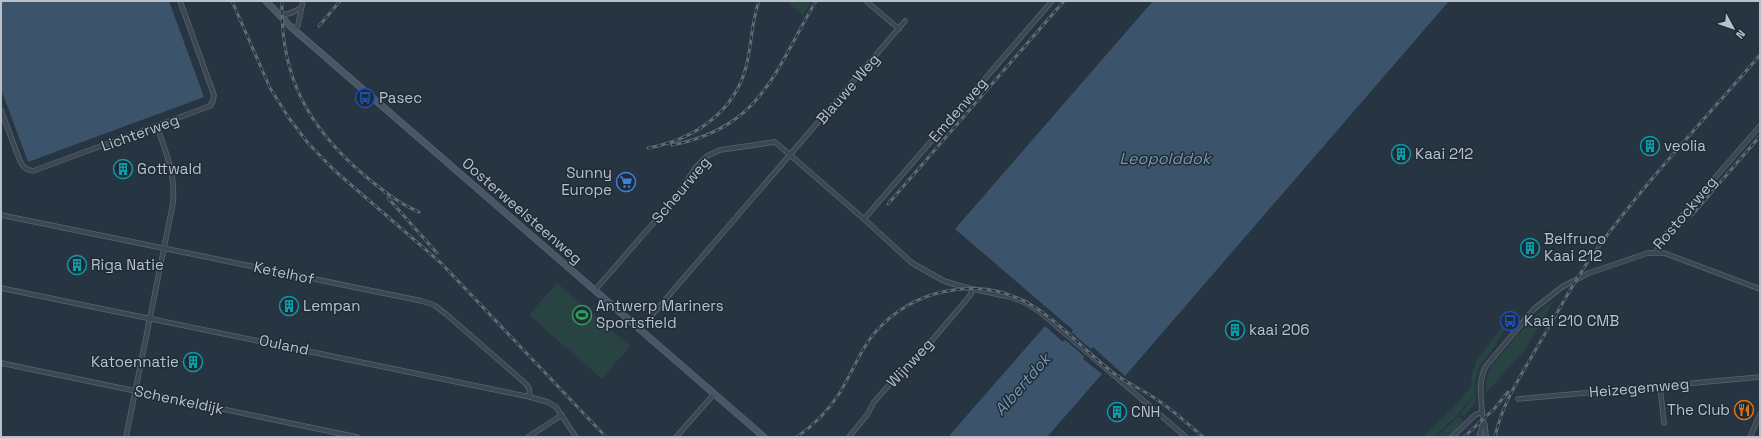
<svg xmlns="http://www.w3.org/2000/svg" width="1761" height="438" font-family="'Space Grotesk',sans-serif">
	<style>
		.green { fill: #294343 }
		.water { fill: #3c546b }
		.pier { fill: #273542 }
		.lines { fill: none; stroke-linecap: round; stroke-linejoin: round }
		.minor-casing { stroke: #59646f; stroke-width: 5.5 }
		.secondary-casing { stroke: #59646f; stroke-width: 7 }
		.minor { stroke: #3b4752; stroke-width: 4 }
		.secondary { stroke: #495665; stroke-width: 5.5 }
		.rail-casing { stroke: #5d6b79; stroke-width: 3 }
		.rail { stroke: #1f2c37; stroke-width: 1.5; stroke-dasharray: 4.5; stroke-linecap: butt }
		.labels { text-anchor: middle; stroke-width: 3; stroke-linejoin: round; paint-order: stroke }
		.street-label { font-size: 15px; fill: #b8c1cc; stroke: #1f2c37 }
		.poi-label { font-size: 15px; fill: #b8c1cc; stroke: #1f2c37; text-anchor: start }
		.water-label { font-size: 16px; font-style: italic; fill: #7895af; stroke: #1f2c37 }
	</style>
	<rect width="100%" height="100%" fill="#273542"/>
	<!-- green -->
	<g class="green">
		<polygon points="787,1 812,1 803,16"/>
		<polygon points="557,283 630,346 602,379 529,315"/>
		<polygon points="1554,300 1525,350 1486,393 1486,379 1492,365 1533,317"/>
		<polygon points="1504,325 1506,327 1494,348 1480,365 1475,379 1474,395 1457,415 1434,437 1423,437 1453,408 1471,387 1472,374 1477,360"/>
		<polygon points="1493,351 1481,369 1475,404 1462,417 1460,415 1475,394 1480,369"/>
		<polygon points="1459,416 1464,421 1448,437 1437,437"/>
	</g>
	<!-- water -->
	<g class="water">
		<polygon points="1,1 169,1 204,97 28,162 1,89"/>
		<polygon points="1153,1 1449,1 1125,376 1093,347 1083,359 1102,374 1047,437 948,437 1045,326 1063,342 1073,330 955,229"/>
	</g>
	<!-- pier -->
	<polygon class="pier" points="1070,331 1092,350 1085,357 1064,339"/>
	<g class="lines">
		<defs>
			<g id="minor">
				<polyline points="866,1 899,29"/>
				<polyline points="279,16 291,13 301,8"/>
				<polyline points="295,30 298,25 303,1"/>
				<path d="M1,110L20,161C23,167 26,170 33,171L210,106L213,101L214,95L180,1"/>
				<polyline points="1,215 422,301 434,305 446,314 525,383 529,388 530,397"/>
				<polyline points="864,219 1052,1"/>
				<polyline points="1656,252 1661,240 1760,126"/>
				<polyline points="1,288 530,397 548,402 556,407 576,437"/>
				<polyline points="595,290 676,197 696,167 707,156 720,150 775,142 864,219 912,263 944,281 964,287 1010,297 1024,302 1040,312 1186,437"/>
				<polyline points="640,329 905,21"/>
				<polyline points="1,363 357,437"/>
				<polyline points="1660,386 1664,423"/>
				<polyline points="1518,399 1760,377"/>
				<path d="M126,437L173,203C176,174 166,154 157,126"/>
				<polyline points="528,437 562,415"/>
				<polyline points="676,437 714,394"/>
				<polyline points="849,437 867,415 874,402 903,369 916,359 963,304 971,294 972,289"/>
				<polyline points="1452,437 1475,415 1482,412"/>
				<polyline points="1479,437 1483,422"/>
				<path d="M1486,437L1485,425L1483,422C1482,404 1477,383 1486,366L1534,309L1562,287L1589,273L1648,253H1664L1760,289"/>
				<polyline points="1750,437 1760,414"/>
			</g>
			<polyline id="secondary" points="266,1 291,27 764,437"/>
		</defs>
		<!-- minor casing -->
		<use href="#minor" class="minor-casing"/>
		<!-- secondary casing -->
		<use href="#secondary" class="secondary-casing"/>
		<!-- minor -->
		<use href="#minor" class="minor"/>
		<!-- secondary -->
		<use href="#secondary" class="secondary"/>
		<defs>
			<g id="rail">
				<polyline points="232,1 270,88 289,118 308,143 334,170 441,263 606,437"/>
				<path d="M282,1C280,76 308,127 364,175C382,190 398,203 419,212"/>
				<polyline points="319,26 340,1"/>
				<path d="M672,145C762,128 775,70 816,1"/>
				<path d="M648,148C693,140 734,113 746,67C752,45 751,23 759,1"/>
				<polyline points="388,198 437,253"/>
				<polyline points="888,204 1064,1"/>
				<polyline points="1692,215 1760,136"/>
				<path d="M797,437C814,425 828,411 839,394C854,370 862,344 882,325C923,285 988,276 1036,308C1064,326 1086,352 1112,372C1126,383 1142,389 1156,399C1173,410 1188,424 1203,437"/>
				<polyline points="1464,437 1494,409 1508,392"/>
				<path d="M1495,437C1502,403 1522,374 1539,344C1557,314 1573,282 1594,253C1644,183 1704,120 1760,55"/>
			</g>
		</defs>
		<!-- rail casing -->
		<use href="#rail" class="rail-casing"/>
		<!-- rail -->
		<use href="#rail" class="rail"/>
	</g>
	<!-- icons -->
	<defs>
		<symbol id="bus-ring" viewBox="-11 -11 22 22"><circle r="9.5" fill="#1f2c37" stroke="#1a4fb4" stroke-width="1.5"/><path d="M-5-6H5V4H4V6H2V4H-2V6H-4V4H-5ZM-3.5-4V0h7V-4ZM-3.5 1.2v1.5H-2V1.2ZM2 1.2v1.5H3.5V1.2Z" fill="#1a4fb4"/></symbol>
		<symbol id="building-ring" viewBox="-11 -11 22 22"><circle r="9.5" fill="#1f2c37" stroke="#0f9aa8" stroke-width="1.5"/><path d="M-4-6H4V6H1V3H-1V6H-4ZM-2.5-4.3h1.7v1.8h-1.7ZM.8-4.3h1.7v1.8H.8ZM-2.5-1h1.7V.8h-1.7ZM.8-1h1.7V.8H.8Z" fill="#0f9aa8"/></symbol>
		<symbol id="supermarket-ring" viewBox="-11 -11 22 22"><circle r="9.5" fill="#1f2c37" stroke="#3f7fe0" stroke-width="1.5"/><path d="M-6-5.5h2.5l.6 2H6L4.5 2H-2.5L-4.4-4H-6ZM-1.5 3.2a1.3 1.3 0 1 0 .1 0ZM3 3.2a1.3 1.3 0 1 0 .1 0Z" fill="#3f7fe0"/></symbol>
		<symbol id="stadium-ring" viewBox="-11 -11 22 22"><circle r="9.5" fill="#1f2c37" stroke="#2e9e5b" stroke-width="1.5"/><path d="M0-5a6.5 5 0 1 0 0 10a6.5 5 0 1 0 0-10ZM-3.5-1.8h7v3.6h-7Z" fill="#2e9e5b"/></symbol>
		<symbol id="restaurant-ring" viewBox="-11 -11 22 22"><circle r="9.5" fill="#1f2c37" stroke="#e8710a" stroke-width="1.5"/><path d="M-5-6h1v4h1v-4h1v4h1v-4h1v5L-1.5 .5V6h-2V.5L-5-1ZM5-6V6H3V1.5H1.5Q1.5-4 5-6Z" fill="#e8710a"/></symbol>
	</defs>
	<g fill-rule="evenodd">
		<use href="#bus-ring" x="354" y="87" width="22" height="22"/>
		<use href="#building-ring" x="1639" y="135" width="22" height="22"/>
		<use href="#building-ring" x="1390" y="143" width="22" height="22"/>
		<use href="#building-ring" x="112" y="158" width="22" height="22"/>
		<use href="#supermarket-ring" x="615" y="171" width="22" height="22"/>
		<use href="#building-ring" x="1519" y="237" width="22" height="22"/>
		<use href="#building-ring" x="66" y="254" width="22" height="22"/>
		<use href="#building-ring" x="278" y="295" width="22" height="22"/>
		<use href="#stadium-ring" x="571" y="304" width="22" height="22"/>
		<use href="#bus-ring" x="1499" y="310" width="22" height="22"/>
		<use href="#building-ring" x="1224" y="319" width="22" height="22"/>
		<use href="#building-ring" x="182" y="351" width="22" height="22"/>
		<use href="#restaurant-ring" x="1733" y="399" width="22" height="22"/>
		<use href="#building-ring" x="1106" y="401" width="22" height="22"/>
	</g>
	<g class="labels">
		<!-- street labels -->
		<g class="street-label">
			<text transform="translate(848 89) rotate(-49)" y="5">Blauwe Weg</text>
			<text transform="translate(958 110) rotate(-49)" y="5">Emdenweg</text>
			<text transform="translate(140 133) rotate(-20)" y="5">Lichterweg</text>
			<text transform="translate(681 190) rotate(-50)" y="5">Scheurweg</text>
			<text transform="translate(522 211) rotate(41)" y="5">Oosterweelsteenweg</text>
			<text transform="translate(1685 213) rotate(-50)" y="5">Rostockweg</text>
			<text transform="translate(284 273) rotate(12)" y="5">Ketelhof</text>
			<text transform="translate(284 345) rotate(12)" y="5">Ouland</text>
			<text transform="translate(910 363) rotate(-47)" y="5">Wijnweg</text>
			<text transform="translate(1639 388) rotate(-5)" y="5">Heizegemweg</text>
			<text transform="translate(179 400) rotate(12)" y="5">Schenkeldijk</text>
		</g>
		<!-- poi labels -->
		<g class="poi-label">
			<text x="379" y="103">Pasec</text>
			<text x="1664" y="151">veolia</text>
			<text x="1415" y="159">Kaai 212</text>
			<text x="137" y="174">Gottwald</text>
			<text x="612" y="178" text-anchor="end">Sunny<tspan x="612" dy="17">Europe</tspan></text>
			<text x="1544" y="244">Belfruco<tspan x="1544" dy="17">Kaai 212</tspan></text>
			<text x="91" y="270">Riga Natie</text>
			<text x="303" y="311">Lempan</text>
			<text x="596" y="311">Antwerp Mariners<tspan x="596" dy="17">Sportsfield</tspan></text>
			<text x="1524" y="326">Kaai 210 CMB</text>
			<text x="1249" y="335">kaai 206</text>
			<text x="179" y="367" text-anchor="end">Katoennatie</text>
			<text x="1730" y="415" text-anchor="end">The Club</text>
			<text x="1131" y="417">CNH</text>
		</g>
		<!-- water labels -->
		<g class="water-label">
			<text x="1165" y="164">Leopolddok</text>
			<text transform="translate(1022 384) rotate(-49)" y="6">Albertdok</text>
		</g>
	</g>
	<!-- border -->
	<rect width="1761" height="438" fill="none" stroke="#b8c1cc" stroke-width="4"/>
	<!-- north arrow -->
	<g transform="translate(1733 28) rotate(130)" stroke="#1f2c37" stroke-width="3" paint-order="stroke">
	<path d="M0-3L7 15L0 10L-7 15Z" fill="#b8c1cc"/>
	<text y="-6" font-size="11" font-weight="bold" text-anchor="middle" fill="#b8c1cc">N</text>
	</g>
</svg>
